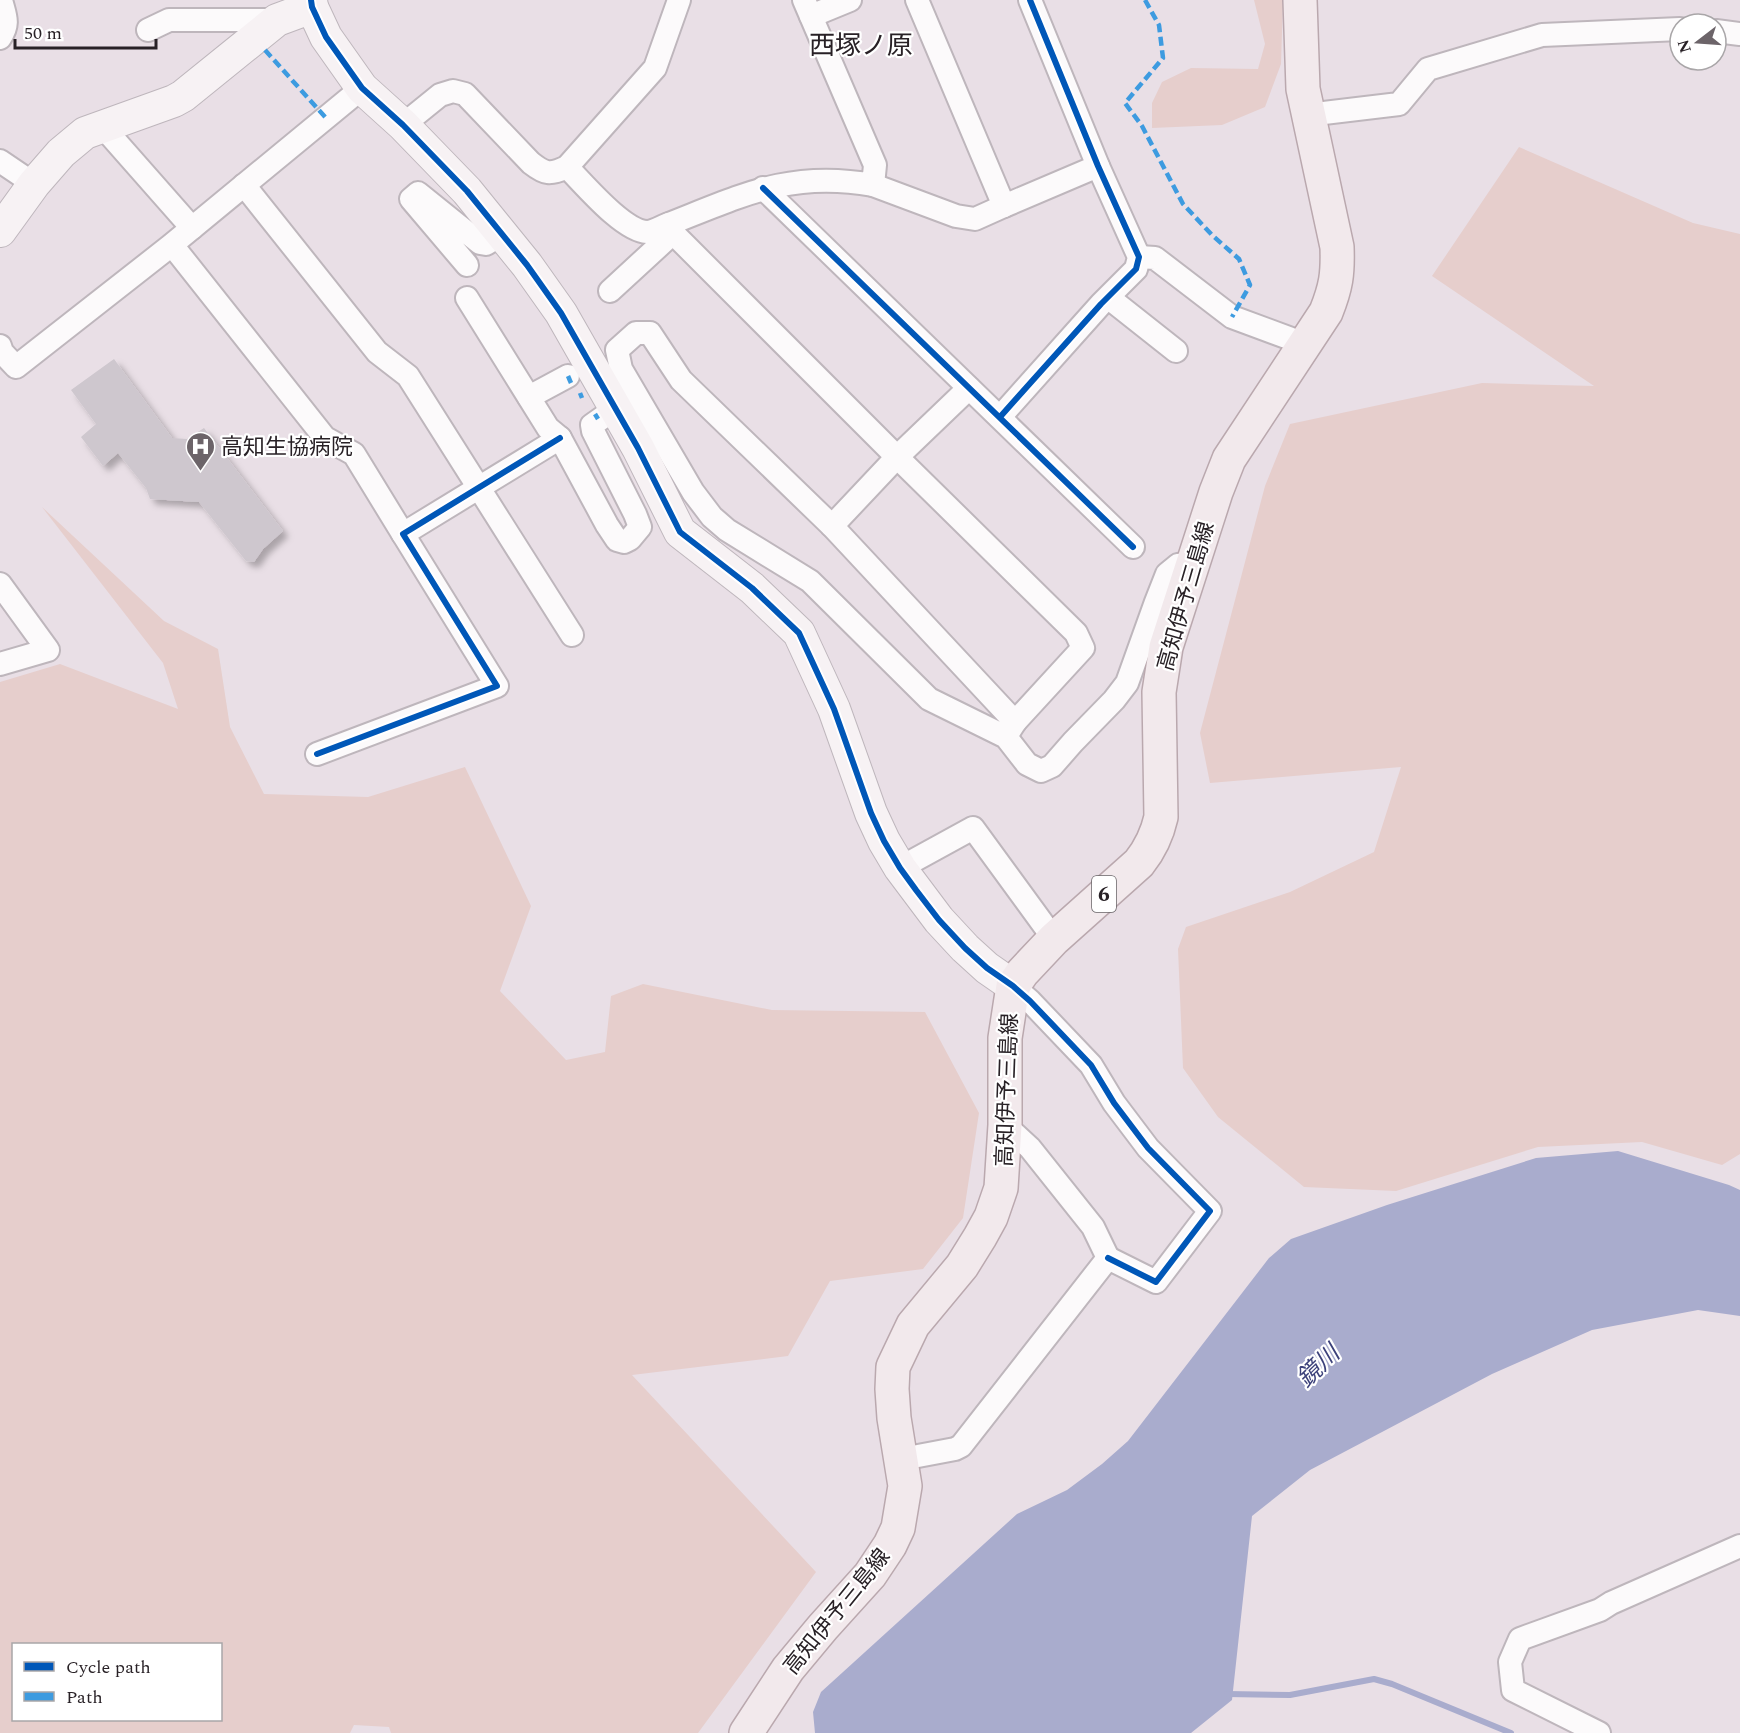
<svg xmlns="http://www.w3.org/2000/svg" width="1740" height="1733" font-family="Spectral,'Noto Sans JP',serif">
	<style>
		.green { fill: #e6cecc; fill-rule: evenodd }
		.water { fill: #a9accd }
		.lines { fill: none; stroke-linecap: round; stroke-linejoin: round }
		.stream { stroke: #a9accd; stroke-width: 6 }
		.building { fill: #cec7ce; filter: url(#shadow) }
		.street-casing { stroke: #beb6bc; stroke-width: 26 }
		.secondary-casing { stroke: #beb6bc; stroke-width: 34 }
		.primary-casing { stroke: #baa8ae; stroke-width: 36 }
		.street { stroke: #fcfafb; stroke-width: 22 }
		.secondary { stroke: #f7f2f4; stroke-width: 32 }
		.primary { stroke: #f2e9ec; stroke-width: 33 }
		.quiet { stroke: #3d9be0; stroke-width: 4.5; stroke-dasharray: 9 4.5; stroke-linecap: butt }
		.cycleway-casing { stroke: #fff; stroke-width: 10 }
		.cycleway { stroke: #0057b8; stroke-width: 6 }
		.labels { text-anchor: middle; stroke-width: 4.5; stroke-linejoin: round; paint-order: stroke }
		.shield { fill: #fff; stroke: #686467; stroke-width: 1.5 }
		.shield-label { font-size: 21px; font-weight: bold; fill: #282126 }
		.poi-label { font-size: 22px; fill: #282126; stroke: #fff; text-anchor: start }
		.street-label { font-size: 22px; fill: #282126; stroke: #fff }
		.water-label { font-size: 24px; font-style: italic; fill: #3c417a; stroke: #fff }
		.quarter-label { font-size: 26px; fill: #282126; stroke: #fff }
	</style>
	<defs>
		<filter id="shadow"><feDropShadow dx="5.5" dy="5.5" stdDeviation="3" flood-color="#0004"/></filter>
	</defs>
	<rect width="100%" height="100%" fill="#e9dfe6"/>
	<!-- green -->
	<g class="green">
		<polygon points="1254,0 1283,0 1281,64 1265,107 1222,125 1152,128 1152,103 1162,82 1191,68 1258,69 1265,44"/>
		<polygon points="1519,147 1693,223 1740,234 1740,1154 1722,1165 1642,1142 1538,1147 1396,1191 1304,1187 1218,1117 1183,1068 1178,949 1186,927 1290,892 1374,852 1401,767 1210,783 1200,733 1265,486 1290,424 1482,383 1594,386 1432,276"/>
		<path d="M42,507L164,621L218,649L230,727L264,794L368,797L465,767L531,906L500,991L566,1060L605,1052L611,996L643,984L772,1010L925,1012L979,1113L963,1218L923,1269L830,1281L788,1356L632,1375L816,1572L698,1733H391L389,1727L354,1725L350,1733H0V682L60,664L178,709L163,663ZM220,1644V1720H14V1644Z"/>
	</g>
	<!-- water -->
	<polygon class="water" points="1618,1151 1729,1185 1740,1190 1740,1316 1698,1310 1592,1330 1492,1374 1310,1470 1252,1516 1232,1700 1191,1733 815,1733 813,1712 821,1692 1017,1514 1067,1490 1102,1464 1128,1441 1269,1258 1291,1239 1387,1205 1536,1158"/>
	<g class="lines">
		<!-- stream -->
		<polyline class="stream" points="1227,1694 1290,1695 1374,1679 1392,1684 1511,1733"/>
	</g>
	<!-- building -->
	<polygon class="building" points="114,359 172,438 187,439 204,428 283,531 263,549 254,562 246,561 199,502 150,499 146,488 118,453 103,466 81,437 96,424 71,390"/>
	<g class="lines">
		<defs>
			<g id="street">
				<path d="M804,0L875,165L873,185C791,170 743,195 669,224L673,233L897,457L1076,633L1083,648L1015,722L1008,733"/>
				<polyline points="917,0 1004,206 1098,166"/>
				<polyline points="811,16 850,0"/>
				<polyline points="148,30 169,20 277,20"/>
				<polyline points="1716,31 1740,34"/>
				<path d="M0,38C10,23 5,16 1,0"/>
				<polyline points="1307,115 1399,104 1428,69 1542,35 1680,29"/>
				<path d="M403,125L440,95L453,91L465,94L531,163C545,174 550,175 567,167L655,68L679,0"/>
				<polyline points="103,127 192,228"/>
				<polyline points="0,161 34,184"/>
				<path d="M567,167C584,184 623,231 647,232C653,232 663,226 669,224"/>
				<polyline points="244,185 377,352 408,376 572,635"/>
				<polyline points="873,185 956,216 975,219 1004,206"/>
				<polyline points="763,188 1133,547"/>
				<polyline points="172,245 325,438 354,454 403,534"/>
				<polyline points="1139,257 1155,258 1232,317 1305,344"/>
				<polyline points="467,265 411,199 418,193 480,243 486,244 502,234"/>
				<polyline points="610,291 673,233"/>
				<polyline points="467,298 548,428 560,438 607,525 617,540 624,542 630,539 640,527 635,514 593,431 592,425 616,408"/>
				<polyline points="1109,298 1176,351"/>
				<polyline points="0,346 2,352 16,367 169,247 362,88"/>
				<polyline points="529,397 568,376"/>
				<polyline points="1000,417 1101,304 1136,269 1139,257 1098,166 1030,0"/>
				<polyline points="832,526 897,457 969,388"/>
				<polyline points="0,584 48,650 0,664"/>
				<polyline points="1015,722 832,526 681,380 650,333 636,333 617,350 621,369 693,492 712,517 727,530 810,581 929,699 1006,737 1027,764 1041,771 1052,766 1073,742 1114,700 1127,683 1156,602 1167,574 1178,565 1194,563"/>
				<polyline points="317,754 497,686 403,534 560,438"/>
				<polyline points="900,868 973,828 1054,939"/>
				<polyline points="1013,986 1030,1001 1091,1065 1114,1103 1148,1148 1210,1211 1156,1282 1108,1258"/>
				<polyline points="902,1459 955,1449 961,1446 1108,1258 1093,1227 1030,1148 1005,1125"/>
				<polyline points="1599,1733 1513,1690 1510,1662 1520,1639 1600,1610 1611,1603 1740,1546"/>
			</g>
			<g id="secondary">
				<polyline points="311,0 312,7 326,37 362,88 403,125 467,191 527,265 561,313 638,448 680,532 752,588 799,633 834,709 871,813 884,841 900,868 939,920 965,948 987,968 1013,986"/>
				<polyline points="0,231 34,184 61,153 85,133 174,101 183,96 277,20 312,7"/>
			</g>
			<path id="primary" d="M746,1733L788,1669L823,1627L870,1575L890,1545L898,1528L905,1486L894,1418L892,1389L893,1367L913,1325L962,1266L980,1237L991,1217L1001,1188L1005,1125V1038L1013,986L1022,973L1054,939L1139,863C1151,848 1157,835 1161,817L1159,692L1166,647L1216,492L1229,459L1326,312C1336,287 1338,274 1337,247L1303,89L1300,0"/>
		</defs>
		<!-- street casing -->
		<use href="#street" class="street-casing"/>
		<!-- secondary casing -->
		<use href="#secondary" class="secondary-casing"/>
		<!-- primary casing -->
		<use href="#primary" class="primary-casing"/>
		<!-- street -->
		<use href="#street" class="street"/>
		<!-- secondary -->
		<use href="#secondary" class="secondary"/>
		<!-- primary -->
		<use href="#primary" class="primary"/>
		<!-- quiet -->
		<g class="quiet">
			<polyline points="1145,0 1159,25 1163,58 1125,103 1142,126 1183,204 1212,235 1239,259 1250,285 1232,317"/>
			<polyline points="265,50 326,118"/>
			<polyline points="568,376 571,383"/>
			<polyline points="580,393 582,398"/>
			<polyline points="595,414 598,419"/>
		</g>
		<defs>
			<g id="cycleway">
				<polyline points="311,0 312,7 326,37 362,88 403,125 467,191 527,265 561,313 638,448 680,532 752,588 799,633 834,709 871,813 884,841 900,868 916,890 939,920 965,948 987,968 1013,986 1030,1001 1091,1065 1114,1103 1148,1148 1210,1211 1156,1282 1108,1258"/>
				<polyline points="763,188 1133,547"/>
				<polyline points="1000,417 1101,304 1136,269 1139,257 1098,166 1030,0"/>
				<polyline points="317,754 497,686 403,534 560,438"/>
			</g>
		</defs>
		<!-- cycleway casing -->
		<use href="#cycleway" class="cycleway-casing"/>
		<!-- cycleway -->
		<use href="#cycleway" class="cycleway"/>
	</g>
	<!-- icons -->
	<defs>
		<symbol id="hospital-pin" viewBox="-11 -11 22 30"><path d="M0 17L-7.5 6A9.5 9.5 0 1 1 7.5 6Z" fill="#6c6469" stroke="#fff"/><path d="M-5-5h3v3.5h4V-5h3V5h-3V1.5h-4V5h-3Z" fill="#fff"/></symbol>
	</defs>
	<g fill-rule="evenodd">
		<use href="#hospital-pin" x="184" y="430" width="33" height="45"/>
	</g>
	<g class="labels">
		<!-- shield labels -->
		<rect class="shield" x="1092" y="876" width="24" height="36" rx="4.5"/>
		<g class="shield-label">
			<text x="1104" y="901">6</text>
		</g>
		<!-- poi labels -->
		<g class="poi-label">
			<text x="221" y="454">高知生協病院</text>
		</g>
		<!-- street labels -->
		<g class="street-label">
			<text transform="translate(1185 596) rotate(-74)" y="8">高知伊予三島線</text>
			<text transform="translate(1006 1090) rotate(-88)" y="8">高知伊予三島線</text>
			<text transform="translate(836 1611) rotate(-51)" y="8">高知伊予三島線</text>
		</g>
		<!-- water labels -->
		<g class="water-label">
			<text transform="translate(1318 1366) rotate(-44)" y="8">鏡川</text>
		</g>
		<!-- quarter labels -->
		<g class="quarter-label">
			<text x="861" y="54">西塚ノ原</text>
		</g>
	</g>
	<!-- legend -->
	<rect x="12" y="1643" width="210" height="78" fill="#ffffff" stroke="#a9a6a8" stroke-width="1.5"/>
	<rect x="24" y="1662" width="30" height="9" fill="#0057b8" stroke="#a9a6a8" stroke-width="1.5"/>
	<text x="66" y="1673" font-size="18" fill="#282126">Cycle path</text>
	<rect x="24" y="1692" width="30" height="9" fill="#3d9be0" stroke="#a9a6a8" stroke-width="1.5"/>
	<text x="66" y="1703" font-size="18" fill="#282126">Path</text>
	<!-- north arrow -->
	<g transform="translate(1698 42) rotate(253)"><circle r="28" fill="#ffffff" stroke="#a9a6a8" stroke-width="1.5"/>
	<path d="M0-4.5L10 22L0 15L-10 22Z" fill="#6c6469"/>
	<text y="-9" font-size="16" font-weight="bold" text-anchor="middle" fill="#282126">N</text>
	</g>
	<!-- scale -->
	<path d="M15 39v9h141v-9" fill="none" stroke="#282126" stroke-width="3"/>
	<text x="24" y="39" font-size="18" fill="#282126" stroke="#ffffff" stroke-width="4.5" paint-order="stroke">50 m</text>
</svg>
